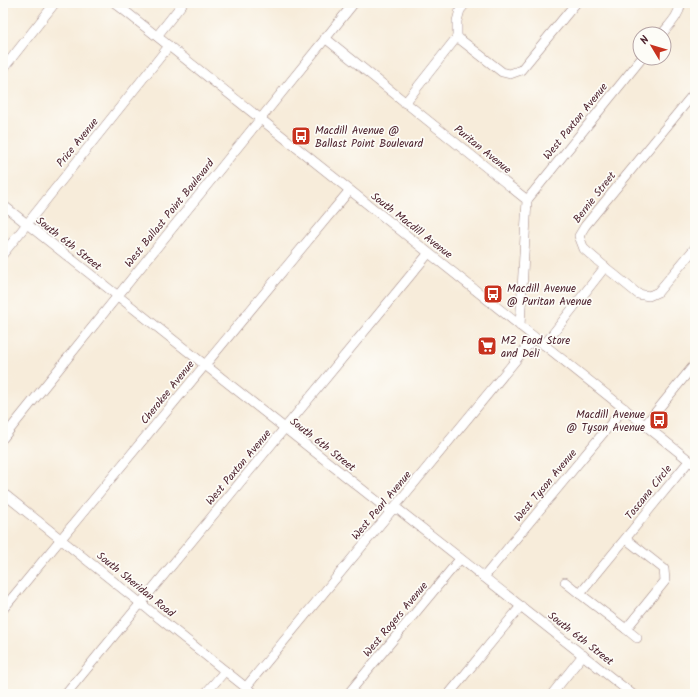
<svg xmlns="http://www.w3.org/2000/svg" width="698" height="697" font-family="Kalam,sans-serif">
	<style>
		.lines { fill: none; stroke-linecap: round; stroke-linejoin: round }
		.minor-casing { stroke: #a08682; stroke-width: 10 }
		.minor { stroke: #fff; stroke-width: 9 }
		.labels { text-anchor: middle; stroke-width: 3.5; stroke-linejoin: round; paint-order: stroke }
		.street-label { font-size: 11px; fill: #4a1f2b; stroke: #fdfcf7 }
		.poi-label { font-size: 11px; fill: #4a1f2b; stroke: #fdfcf7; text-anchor: start }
	</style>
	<rect width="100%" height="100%" fill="#fdfcf7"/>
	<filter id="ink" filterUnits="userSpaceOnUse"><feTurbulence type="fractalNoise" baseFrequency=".025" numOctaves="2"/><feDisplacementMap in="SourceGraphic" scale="8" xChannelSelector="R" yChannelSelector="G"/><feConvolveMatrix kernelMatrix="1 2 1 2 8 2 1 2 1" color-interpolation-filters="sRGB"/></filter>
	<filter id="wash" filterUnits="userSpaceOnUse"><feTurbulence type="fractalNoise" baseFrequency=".012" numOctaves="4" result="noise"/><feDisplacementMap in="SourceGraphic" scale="16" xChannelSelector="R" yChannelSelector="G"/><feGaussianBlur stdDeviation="0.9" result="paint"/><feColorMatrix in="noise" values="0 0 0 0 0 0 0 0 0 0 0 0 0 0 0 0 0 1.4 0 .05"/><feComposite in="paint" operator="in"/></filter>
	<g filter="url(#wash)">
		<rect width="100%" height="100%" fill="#f7ecda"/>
	</g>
	<g filter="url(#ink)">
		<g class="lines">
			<defs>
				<g id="minor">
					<polyline points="115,3 695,465"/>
					<path d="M662,34C670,24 679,16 681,3"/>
					<polyline points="157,36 183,3"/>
					<polyline points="457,37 502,72 510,74 521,70 576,3"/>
					<polyline points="325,38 527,200 520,326"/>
					<polyline points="3,69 55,3"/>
					<polyline points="695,92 585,226 579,236 584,249 605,267 638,294 649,296 658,292 695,248"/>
					<polyline points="405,103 457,37 457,21 460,10 466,3"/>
					<polyline points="527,200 642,58"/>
					<polyline points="3,205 387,509 399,510 632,694"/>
					<polyline points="3,254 169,46"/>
					<polyline points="544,345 605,267"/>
					<polyline points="645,425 695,364"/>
					<polyline points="3,438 354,3"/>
					<polyline points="3,493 254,694"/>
					<polyline points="626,539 664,569 665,581 626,629 580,594 689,461"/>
					<polyline points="484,577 624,408"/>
					<polyline points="565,582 580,594"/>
					<polyline points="3,609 349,191"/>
					<polyline points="626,629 637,638"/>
					<polyline points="246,687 534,338"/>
					<polyline points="66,694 428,254"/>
					<polyline points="205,694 225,671"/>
					<polyline points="348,694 460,559"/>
					<polyline points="449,694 521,606"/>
					<polyline points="552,694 583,655"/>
				</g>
			</defs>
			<!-- minor casing -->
			<use href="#minor" class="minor-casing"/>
			<!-- minor -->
			<use href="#minor" class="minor"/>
		</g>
	</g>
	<!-- icons -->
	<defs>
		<symbol id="bus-square" viewBox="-11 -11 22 22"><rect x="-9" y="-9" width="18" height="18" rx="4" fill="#c8321e" stroke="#fdfcf7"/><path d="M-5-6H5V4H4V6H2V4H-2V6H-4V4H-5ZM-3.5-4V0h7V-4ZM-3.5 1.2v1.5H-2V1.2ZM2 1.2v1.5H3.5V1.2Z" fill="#fff"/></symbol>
		<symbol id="supermarket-square" viewBox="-11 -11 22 22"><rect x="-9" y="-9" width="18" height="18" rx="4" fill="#c8321e" stroke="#fdfcf7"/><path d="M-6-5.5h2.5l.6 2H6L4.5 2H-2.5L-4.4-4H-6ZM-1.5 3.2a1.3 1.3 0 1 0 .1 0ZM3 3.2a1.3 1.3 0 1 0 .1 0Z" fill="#fff"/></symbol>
	</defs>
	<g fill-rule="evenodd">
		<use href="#bus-square" x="290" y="125" width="22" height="22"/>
		<use href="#bus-square" x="482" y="283" width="22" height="22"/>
		<use href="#supermarket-square" x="476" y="335" width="22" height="22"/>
		<use href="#bus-square" x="648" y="409" width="22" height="22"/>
	</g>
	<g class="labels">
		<!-- street labels -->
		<g class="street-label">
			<text transform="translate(575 121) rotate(-51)" y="4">West Paxton Avenue</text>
			<text transform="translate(77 142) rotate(-51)" y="4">Price Avenue</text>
			<text transform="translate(483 149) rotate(39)" y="4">Puritan Avenue</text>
			<text transform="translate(594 197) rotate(-52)" y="4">Bernie Street</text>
			<text transform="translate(169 213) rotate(-51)" y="4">West Ballast Point Boulevard</text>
			<text transform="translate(412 225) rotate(38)" y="4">South Macdill Avenue</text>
			<text transform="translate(69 243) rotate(38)" y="4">South 6th Street</text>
			<text transform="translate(167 392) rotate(-51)" y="4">Cherokee Avenue</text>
			<text transform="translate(323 444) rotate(38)" y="4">South 6th Street</text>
			<text transform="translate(238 467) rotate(-50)" y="4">West Paxton Avenue</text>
			<text transform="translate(545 485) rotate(-50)" y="4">West Tyson Avenue</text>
			<text transform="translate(648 492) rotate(-51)" y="4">Toscana Circle</text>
			<text transform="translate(381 505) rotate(-50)" y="4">West Pearl Avenue</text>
			<text transform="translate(136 584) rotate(39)" y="4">South Sheridan Road</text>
			<text transform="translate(395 619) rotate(-50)" y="4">West Rogers Avenue</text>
			<text transform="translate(581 638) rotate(38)" y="4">South 6th Street</text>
		</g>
		<!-- poi labels -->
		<g class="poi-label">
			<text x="315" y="134">Macdill Avenue @<tspan x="315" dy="13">Ballast Point Boulevard</tspan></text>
			<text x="507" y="292">Macdill Avenue<tspan x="507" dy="13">@ Puritan Avenue</tspan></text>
			<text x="501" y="344">MZ Food Store<tspan x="501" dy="13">and Deli</tspan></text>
			<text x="645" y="418" text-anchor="end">Macdill Avenue<tspan x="645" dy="13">@ Tyson Avenue</tspan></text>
		</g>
	</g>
	<!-- margin -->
	<rect width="698" height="697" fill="none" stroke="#fdfcf7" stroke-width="16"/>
	<!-- north arrow -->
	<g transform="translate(652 46) rotate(308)"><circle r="19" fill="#fdfcf7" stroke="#b5a4a5"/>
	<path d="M0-3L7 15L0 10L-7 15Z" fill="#c8321e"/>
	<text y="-6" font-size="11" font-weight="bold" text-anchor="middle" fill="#4a1f2b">N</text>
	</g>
</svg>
